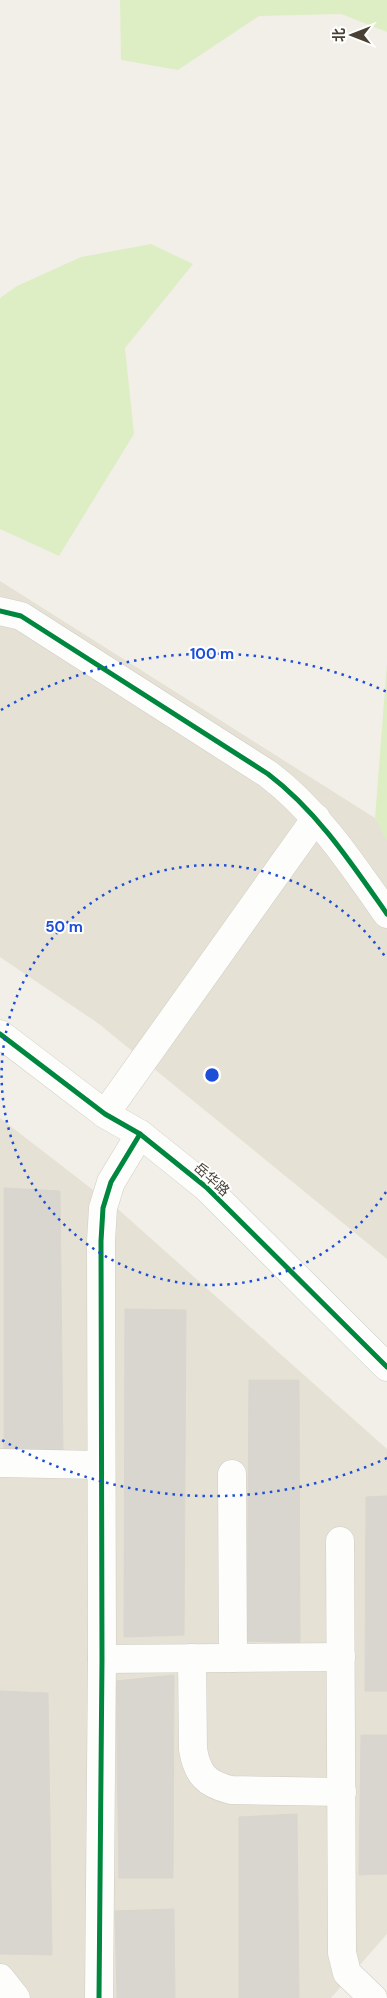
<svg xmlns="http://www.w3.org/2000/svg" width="387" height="1998" font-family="'DM Sans','Noto Sans SC',sans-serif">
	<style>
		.residential { fill: #e6e1d5 }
		.green { fill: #ddeec5 }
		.building { fill: #d9d6cf; stroke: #dad6ce }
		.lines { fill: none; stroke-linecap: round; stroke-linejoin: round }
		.minor-casing { stroke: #d0cdc6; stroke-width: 29 }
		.minor { stroke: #fdfdfc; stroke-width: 28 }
		.cycleway-casing { stroke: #fff; stroke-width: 8 }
		.cycleway { stroke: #00873e; stroke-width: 5 }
		.ring { fill: none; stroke: #1d4ed8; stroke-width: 2.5; stroke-dasharray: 2.5 5 }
		.labels { text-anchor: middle; stroke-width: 4; stroke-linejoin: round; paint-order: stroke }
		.street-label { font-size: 14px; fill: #484134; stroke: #fff }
		.centre { fill: #1d4ed8; stroke: #fff; stroke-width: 2.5 }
		.ring-label { font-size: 15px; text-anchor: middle; font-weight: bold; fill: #1d4ed8; stroke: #fff; stroke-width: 4; stroke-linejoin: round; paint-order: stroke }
	</style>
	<rect width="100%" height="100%" fill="#f2efe8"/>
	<!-- residential -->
	<g class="residential">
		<polygon points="0,581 375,818 387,839 387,1259 99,1024 0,957"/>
		<polygon points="0,1118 119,1210 387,1449 387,1934 331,1998 0,1998"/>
	</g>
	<!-- green -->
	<g class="green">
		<polygon points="120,0 387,0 387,32 341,14 259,16 178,70 121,60"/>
		<polygon points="151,244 193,264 125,348 134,434 59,556 0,529 0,298 17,286 81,257"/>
		<polygon points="387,663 387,841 375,818"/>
	</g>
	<!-- building -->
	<g class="building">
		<polygon points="4,1188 60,1191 63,1453 4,1452"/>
		<polygon points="125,1309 186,1310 184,1635 124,1637"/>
		<polygon points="249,1380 299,1380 300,1643 247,1641"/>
		<polygon points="387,1496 387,1691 365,1691 366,1497"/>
		<polygon points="174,1675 173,1878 119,1878 116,1681"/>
		<polygon points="0,1691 48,1693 52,1955 0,1954"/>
		<polygon points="361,1735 387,1735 387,1874 359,1875"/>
		<polygon points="297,1814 299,1998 239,1998 239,1817"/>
		<polygon points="174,1909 175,1998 117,1998 115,1911"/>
	</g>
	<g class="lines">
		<defs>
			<g id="minor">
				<path d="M0,611L21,616L268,774C317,811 352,864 387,914"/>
				<polyline points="0,1034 105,1114 140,1134 206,1187 387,1367"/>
				<polyline points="105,1114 316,818"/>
				<polyline points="0,1463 100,1465"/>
				<polyline points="232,1474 233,1658"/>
				<polyline points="340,1541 342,1953 347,1973 373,1998"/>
				<path d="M192,1658L193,1749C197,1774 206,1784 231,1790L342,1792"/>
				<polyline points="102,1659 341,1657"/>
				<polyline points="0,1978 16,1998"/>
				<polyline points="99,1998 102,1659 101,1241 103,1208 111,1182 140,1134"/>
			</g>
		</defs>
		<!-- minor casing -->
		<use href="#minor" class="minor-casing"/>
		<!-- minor -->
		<use href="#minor" class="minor"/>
		<defs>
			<g id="cycleway">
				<path d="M0,611L21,616L268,774C317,811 352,864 387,914"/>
				<polyline points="0,1034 105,1114 140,1134 206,1187 387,1367"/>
				<polyline points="99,1998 102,1659 101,1241 103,1208 111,1182 140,1134"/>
			</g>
		</defs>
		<!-- cycleway casing -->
		<use href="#cycleway" class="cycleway-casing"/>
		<!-- cycleway -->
		<use href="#cycleway" class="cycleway"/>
	</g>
	<!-- distance rings -->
	<g class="ring">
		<path d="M386 1192A210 210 0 1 1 386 958"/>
		<path d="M387 1458A421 421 0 0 1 2 1440M1 710A421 421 0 0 1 387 692"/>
	</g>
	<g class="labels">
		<!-- street labels -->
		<g class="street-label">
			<text transform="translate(212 1179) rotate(42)" y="5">岳华路</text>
		</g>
	</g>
	<circle cx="212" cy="1075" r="8" class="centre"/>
	<g class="ring-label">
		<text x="212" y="659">100 m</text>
		<text x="64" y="932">50 m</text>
	</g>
	<!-- north arrow -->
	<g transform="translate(352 35) rotate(270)" stroke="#ffffff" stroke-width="4" paint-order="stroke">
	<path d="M0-4L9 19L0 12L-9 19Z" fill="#484134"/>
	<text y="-8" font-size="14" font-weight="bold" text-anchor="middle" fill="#484134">北</text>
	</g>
</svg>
